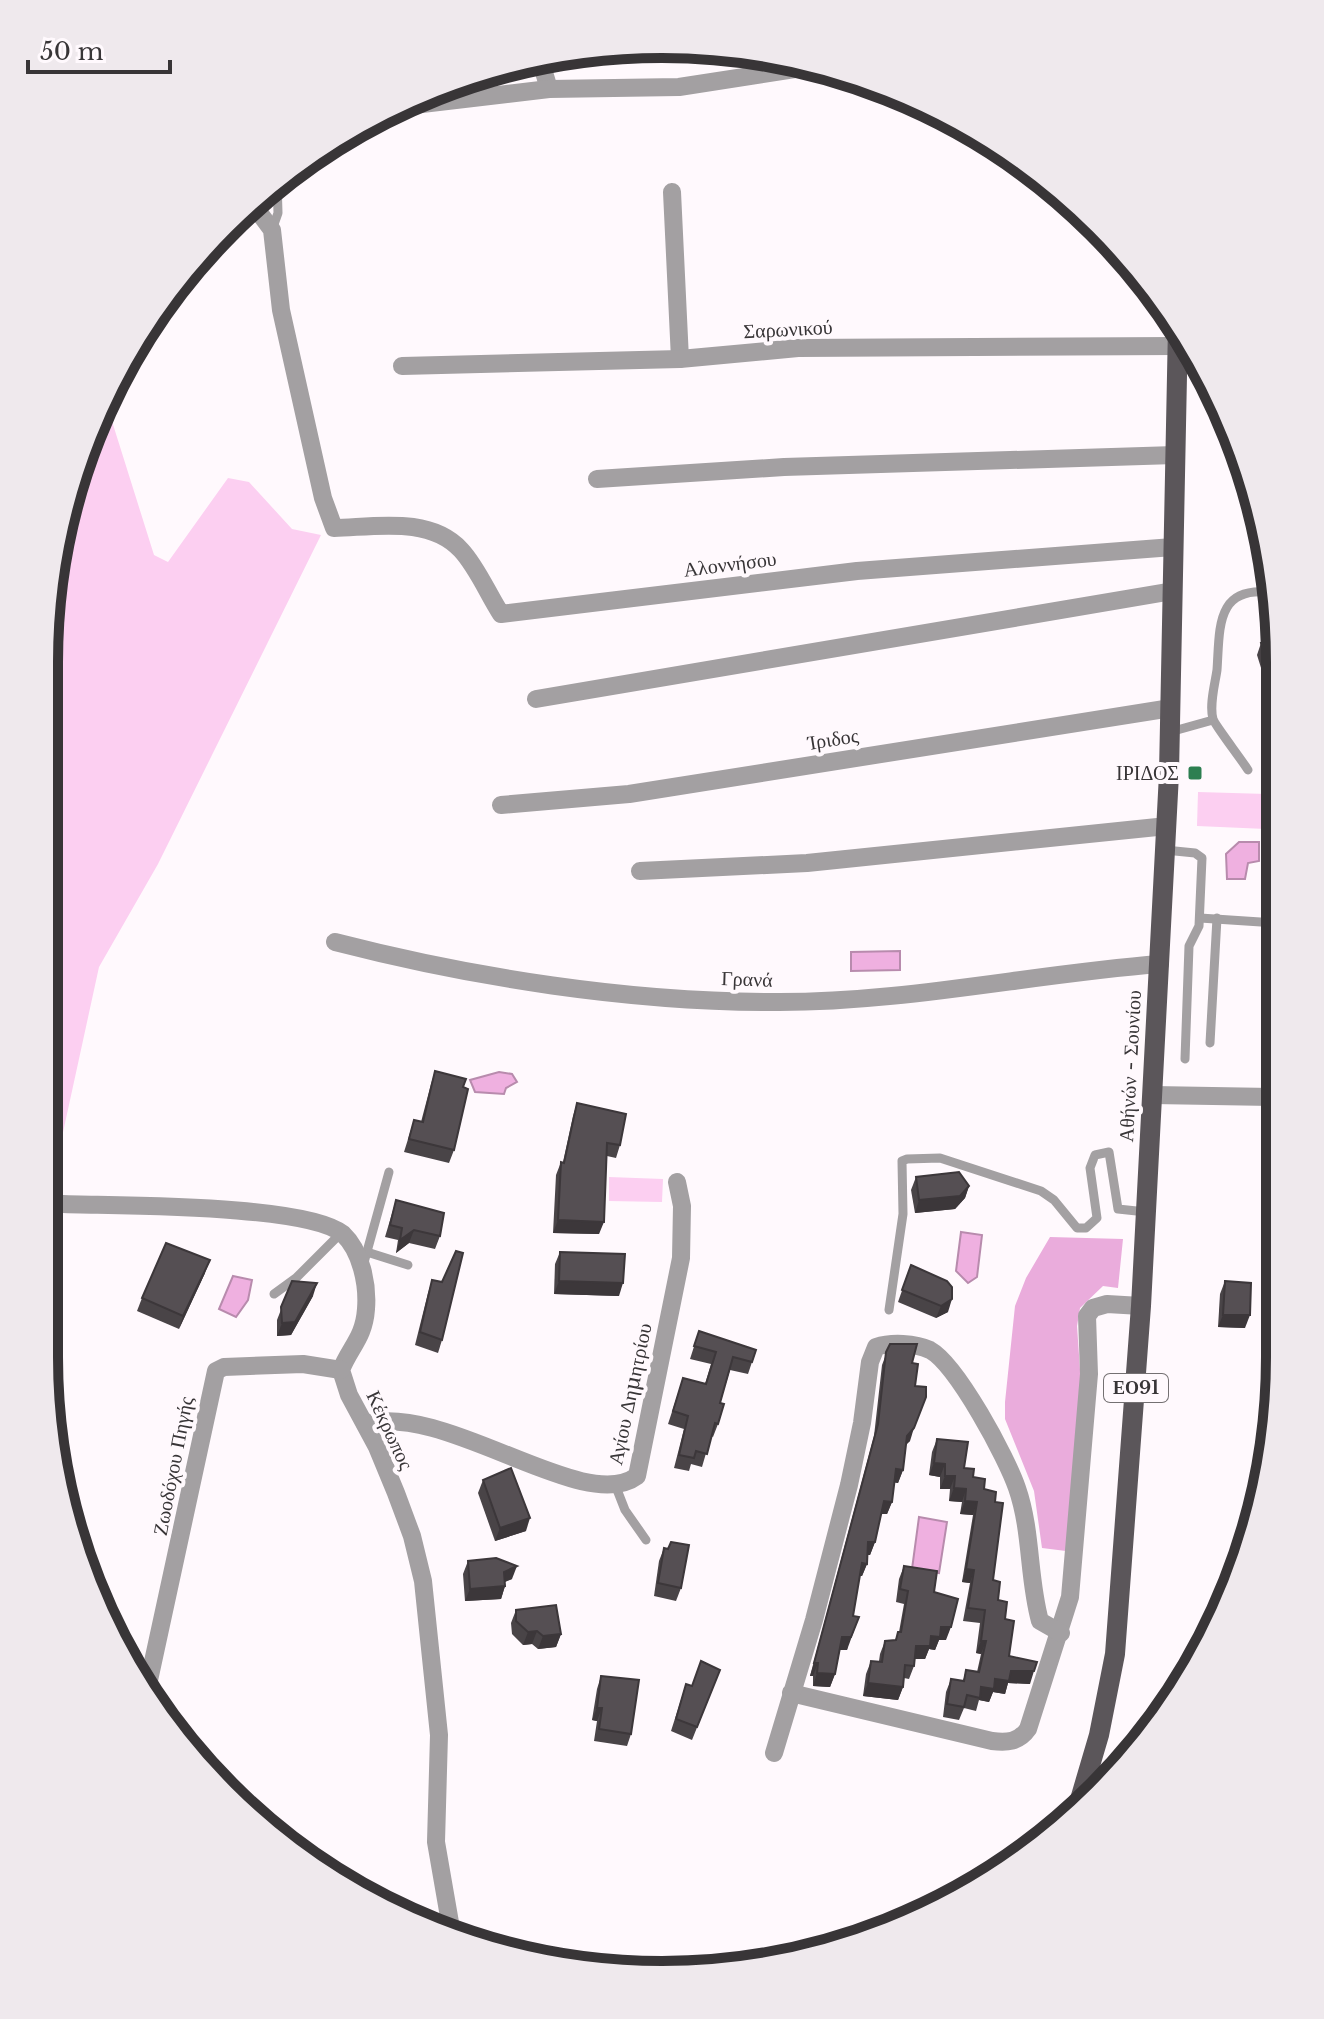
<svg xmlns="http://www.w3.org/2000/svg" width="1324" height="2019" font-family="'Libre Baskerville',serif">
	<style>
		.green { fill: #fccff1 }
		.forest { fill: #eaacdc }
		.water { fill: #efb0e0; stroke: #b88bad; stroke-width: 2 }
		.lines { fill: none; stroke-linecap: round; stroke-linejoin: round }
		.service { stroke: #a3a0a2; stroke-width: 9 }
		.minor { stroke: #a3a0a2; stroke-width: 18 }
		.primary { stroke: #5b565a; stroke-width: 20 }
		.wall { fill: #494447 }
		.shaded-wall { fill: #3c373a }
		.building { fill: #554f53; stroke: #3c373a; stroke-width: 2 }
		.poi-dot { fill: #2d7f51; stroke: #fff9fd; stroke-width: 3 }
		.labels { text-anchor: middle; stroke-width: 8; stroke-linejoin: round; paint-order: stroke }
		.shield { fill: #fff9fd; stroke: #747072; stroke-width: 2 }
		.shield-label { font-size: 18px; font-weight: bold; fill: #383537 }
		.street-label { font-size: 20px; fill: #383537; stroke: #fff9fd }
		.poi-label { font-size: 20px; fill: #383537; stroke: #fff9fd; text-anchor: end }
		.rim { fill: none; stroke: #383537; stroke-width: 10 }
	</style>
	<rect width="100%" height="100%" fill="#fff9fd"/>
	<!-- green -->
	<g class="green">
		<polygon points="105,399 154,555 168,562 228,478 249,482 292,529 321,535 158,864 99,967 62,1137 45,1237 49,581"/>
		<polygon points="1198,792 1267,794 1266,829 1197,826"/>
		<polygon points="609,1177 663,1179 662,1202 609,1201"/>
	</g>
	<!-- forest -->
	<polygon class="forest" points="1050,1237 1123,1239 1118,1288 1103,1286 1080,1308 1077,1326 1081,1384 1066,1551 1042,1548 1034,1491 1005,1419 1005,1402 1015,1306 1026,1278"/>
	<!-- water -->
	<g class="water">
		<polygon points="1239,842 1259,842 1259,861 1248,863 1245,879 1227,879 1226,854"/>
		<polygon points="900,951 900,970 851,971 851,952"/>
		<polygon points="499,1072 512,1074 517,1082 506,1088 504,1094 475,1092 470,1080"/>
		<polygon points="961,1232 982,1235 977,1277 968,1283 956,1271"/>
		<polygon points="233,1276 252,1280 248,1300 236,1317 219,1309"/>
		<polygon points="919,1517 947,1522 939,1573 912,1569"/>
	</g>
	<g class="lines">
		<!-- service -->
		<g class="service">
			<polyline points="272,230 278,213 277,180"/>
			<polyline points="1170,732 1213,720"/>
			<path d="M1248,770C1242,760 1214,724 1213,719C1209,705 1215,684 1217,670C1220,628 1215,584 1274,593"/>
			<polyline points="1165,850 1195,853 1202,858 1199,926 1189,946 1185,1059"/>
			<polyline points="1200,918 1277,923"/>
			<polyline points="1210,1043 1217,918"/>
			<polyline points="370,1253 408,1265"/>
			<polyline points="363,1266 389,1172"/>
			<polyline points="274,1294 296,1278 341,1233"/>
			<polyline points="889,1310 903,1214 902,1161 907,1159 940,1158 1041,1191 1054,1200 1077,1228 1086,1228 1097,1218 1090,1168 1095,1155 1109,1152 1118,1209 1146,1212"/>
			<polyline points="616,1487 625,1510 646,1540"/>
		</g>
		<!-- minor -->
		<g class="minor">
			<polyline points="540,59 549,89"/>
			<polyline points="388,108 549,89 679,87 814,66"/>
			<polyline points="672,192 680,359"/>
			<path d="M252,203L272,230L281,310L323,498L334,528C375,527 430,516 461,550C477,567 488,594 501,614L857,571L1173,547"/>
			<polyline points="402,366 680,359 798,348 1177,346"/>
			<polyline points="597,479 784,467 1175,455"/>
			<polyline points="536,699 1173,591"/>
			<polyline points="501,805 629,794 1171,708"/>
			<polyline points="640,871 807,863 1167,826"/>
			<path d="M335,942C475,978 629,1002 773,1002C903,1003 1031,974 1160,964"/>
			<polyline points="1153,1095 1276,1097"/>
			<path d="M63,1204C117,1206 307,1204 343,1234C361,1251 368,1284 366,1309C364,1338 350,1347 341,1370L349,1395L377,1447L396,1493L412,1536L423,1581L439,1735L436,1842L452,1934"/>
			<path d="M365,1424C446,1402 584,1516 637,1476L681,1258L682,1206L677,1182"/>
			<path d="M791,1693L992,1741C1007,1743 1019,1742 1028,1729L1070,1597L1089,1374L1087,1316L1093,1308L1107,1304L1141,1306"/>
			<polyline points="146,1694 216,1371 224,1367 303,1364 341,1370"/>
			<path d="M774,1753L814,1620L849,1485L862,1423L870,1362L876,1347C891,1342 915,1343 930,1350C957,1365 1007,1458 1017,1488C1032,1531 1028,1578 1040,1621L1061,1633"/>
		</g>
		<!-- primary -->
		<polyline class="primary" points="1079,1803 1099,1735 1115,1654 1141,1306 1169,774 1178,326"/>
	</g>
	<!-- wall -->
	<g class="wall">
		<polygon points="1249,475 1259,502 1248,522"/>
		<polygon points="1279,637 1278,722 1257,655 1261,643"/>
		<polygon points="435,1071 463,1087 454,1150 449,1163 404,1152 414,1120 421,1122 431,1084"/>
		<polygon points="577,1103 620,1145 616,1158 607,1156 599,1234 553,1233 556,1175 561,1162 563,1162 573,1116"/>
		<polygon points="916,1177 969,1186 965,1198 955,1209 915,1213 911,1190"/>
		<polygon points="396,1200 440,1236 435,1249 409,1243 396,1253 398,1240 385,1237"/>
		<polygon points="560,1252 619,1296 554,1294 555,1264"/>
		<polygon points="911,1265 948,1312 936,1318 898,1302"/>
		<polygon points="205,1273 179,1329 137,1311 142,1298"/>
		<polygon points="432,1280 442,1340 438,1353 415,1345 428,1293"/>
		<polygon points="292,1281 313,1296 291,1335 277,1336 277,1320"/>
		<polygon points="1225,1281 1245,1328 1218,1327 1220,1294"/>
		<polygon points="699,1331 756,1350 748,1374 730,1370 720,1403 718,1424 713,1437 711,1436 702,1467 691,1464 689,1471 674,1468 684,1429 668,1424 683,1378 705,1384 711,1364 690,1359"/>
		<polygon points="890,1344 912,1363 910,1441 906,1444 903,1470 898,1483 894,1482 892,1502 887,1514 881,1514 875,1542 870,1555 867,1555 867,1564 862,1576 860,1576 847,1650 840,1650 835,1674 830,1687 813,1686 813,1676 810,1676 874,1436 882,1365"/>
		<polygon points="937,1439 995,1502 993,1580 998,1600 1005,1619 1009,1656 1030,1684 1008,1683 1005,1694 993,1692 989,1702 979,1700 976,1711 964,1708 959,1720 943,1717 946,1692 951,1679 963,1681 966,1670 977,1672 981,1654 976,1653 980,1623 963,1621 970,1583 962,1582 973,1515 960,1514 962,1502 949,1501 950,1489 940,1489 940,1477 929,1475 932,1452"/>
		<polygon points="483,1480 526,1531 495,1541 478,1493"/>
		<polygon points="664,1548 668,1549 681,1588 676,1601 654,1596 659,1561"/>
		<polygon points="468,1561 512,1579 505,1582 505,1586 501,1599 465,1601 463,1574"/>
		<polygon points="904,1566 934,1592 946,1640 939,1640 935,1650 929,1649 925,1659 915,1659 914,1666 909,1679 904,1678 903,1687 898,1700 863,1696 866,1674 871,1661 879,1661 880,1654 885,1641 895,1640 899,1632 904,1604 896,1602 899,1579"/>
		<polygon points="516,1610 561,1634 556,1647 538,1649 532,1644 523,1645 512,1634 511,1623"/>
		<polygon points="720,1670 692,1740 671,1731 686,1684 692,1686"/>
		<polygon points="601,1676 631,1734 627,1746 594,1741 597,1721 592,1720 597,1689"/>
	</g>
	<!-- shaded-wall -->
	<g class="shaded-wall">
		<polygon points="1253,509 1260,509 1262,522 1248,522"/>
		<polygon points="969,1186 965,1198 955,1209 915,1213 919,1200"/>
		<polygon points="558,1220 604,1222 599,1234 553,1233"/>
		<polygon points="414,1230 409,1243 396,1253 400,1240"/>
		<polygon points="210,1260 205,1273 179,1329 183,1316"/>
		<polygon points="559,1281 623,1283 619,1296 554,1294"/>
		<polygon points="317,1283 313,1296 291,1335 277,1336 282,1323"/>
		<polygon points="952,1299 948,1312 936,1318 941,1306"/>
		<polygon points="1223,1315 1250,1315 1245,1328 1218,1327"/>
		<polygon points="914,1428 910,1441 903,1448 907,1436"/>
		<polygon points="934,1463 945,1464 940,1477 929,1475"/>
		<polygon points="896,1469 903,1470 898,1483 891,1482"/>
		<polygon points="945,1476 955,1476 950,1489 940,1489"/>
		<polygon points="954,1488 966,1489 962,1502 949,1501"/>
		<polygon points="884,1501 892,1502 887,1514 880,1514"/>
		<polygon points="965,1501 977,1502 973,1515 960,1514"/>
		<polygon points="530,1518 526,1531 495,1541 500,1528"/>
		<polygon points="868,1542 875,1542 870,1555 863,1555"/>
		<polygon points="862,1563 867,1564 862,1576 858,1576"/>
		<polygon points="517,1566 512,1579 499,1584 504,1572"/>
		<polygon points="966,1569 974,1570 970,1583 962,1582"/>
		<polygon points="505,1586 501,1599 465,1601 470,1589"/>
		<polygon points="859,1617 847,1650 838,1650 842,1637"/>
		<polygon points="941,1627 951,1627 946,1640 939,1640 935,1650 929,1649 925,1659 911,1659 916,1646 931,1636"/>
		<polygon points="537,1631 532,1644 523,1645 528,1632"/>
		<polygon points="561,1634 556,1647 538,1649 543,1636"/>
		<polygon points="981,1641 986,1641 981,1654 976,1653"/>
		<polygon points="814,1663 818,1663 813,1676 810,1676"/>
		<polygon points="1011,1671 1034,1671 1030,1684 1008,1683 1005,1694 993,1692 989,1702 979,1700 981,1687"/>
		<polygon points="817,1673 835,1674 830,1687 813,1686"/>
		<polygon points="868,1683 903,1687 898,1700 863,1696"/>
		<polygon points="597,1708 602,1708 597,1721 592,1720"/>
	</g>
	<!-- building -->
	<g class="building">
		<polygon points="1253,487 1259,502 1260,509 1253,509"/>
		<polygon points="1279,637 1278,695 1261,643"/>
		<polygon points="435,1071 466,1079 463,1087 468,1089 454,1150 409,1139 414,1120 423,1122"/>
		<polygon points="577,1103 626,1114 620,1145 607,1143 604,1222 558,1220 561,1162 564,1163"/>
		<polygon points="959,1172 969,1186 960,1196 919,1200 916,1177"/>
		<polygon points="396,1200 444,1213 440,1236 414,1230 400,1240 402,1228 390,1225"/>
		<polygon points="166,1243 210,1260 183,1316 142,1298"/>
		<polygon points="456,1251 463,1253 442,1340 420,1332 432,1280 442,1282"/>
		<polygon points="560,1252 625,1254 623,1283 559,1281"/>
		<polygon points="911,1265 947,1281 952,1287 952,1299 941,1306 902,1290"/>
		<polygon points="292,1281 317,1283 295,1322 282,1323 281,1307"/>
		<polygon points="1225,1281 1251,1283 1250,1315 1223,1315"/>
		<polygon points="699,1331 756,1350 752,1362 733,1357 720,1403 724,1404 718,1424 715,1423 707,1454 696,1451 694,1458 679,1455 688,1416 673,1411 683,1378 706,1384 716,1352 694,1346"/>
		<polygon points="890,1344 917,1344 912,1363 918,1364 915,1386 926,1387 926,1397 914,1428 907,1436 903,1470 896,1469 892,1502 884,1501 875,1542 868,1542 867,1564 862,1563 853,1616 859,1617 851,1637 842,1637 835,1674 817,1673 818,1663 814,1663 878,1424 886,1352"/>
		<polygon points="937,1439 968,1442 964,1468 974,1469 973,1477 985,1479 984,1489 996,1492 995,1502 1003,1503 993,1580 1000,1582 998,1600 1007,1602 1005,1619 1014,1621 1009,1656 1037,1662 1034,1671 1011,1671 1009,1681 995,1679 994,1689 981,1687 980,1698 967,1695 964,1707 947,1704 951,1679 964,1681 966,1670 979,1672 986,1641 981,1641 985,1610 968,1608 974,1570 966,1569 977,1502 965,1501 966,1489 954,1488 955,1476 945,1476 945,1464 934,1463"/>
		<polygon points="511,1468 530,1518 500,1528 483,1480"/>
		<polygon points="671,1542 689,1545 681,1588 658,1583 664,1548 668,1549"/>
		<polygon points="496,1558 517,1566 504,1572 505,1586 470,1589 468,1561"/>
		<polygon points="904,1566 937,1571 934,1592 958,1599 951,1627 941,1627 940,1637 931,1636 930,1646 916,1646 914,1666 905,1665 903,1687 868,1683 871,1661 882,1662 885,1641 896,1640 898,1632 901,1632 908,1591 900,1589"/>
		<polygon points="556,1605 561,1634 543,1636 537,1631 528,1632 516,1621 516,1610"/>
		<polygon points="701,1661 720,1670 697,1727 676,1719 686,1684 692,1686"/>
		<polygon points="601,1676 639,1680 631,1734 599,1729 602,1708 597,1708"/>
	</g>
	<!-- markers -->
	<rect class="poi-dot" x="1187" y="765" width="16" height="16" rx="4"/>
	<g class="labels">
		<!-- shield labels -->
		<rect class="shield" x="1104" y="1374" width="64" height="28" rx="6"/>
		<g class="shield-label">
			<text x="1136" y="1394">ΕΟ91</text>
		</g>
		<!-- street labels -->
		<g class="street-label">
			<text transform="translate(788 329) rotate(-3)" y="7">Σαρωνικού</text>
			<text transform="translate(730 564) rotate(-7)" y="7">Αλοννήσου</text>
			<text transform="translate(833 739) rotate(-9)" y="7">Ίριδος</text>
			<text transform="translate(747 979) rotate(2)" y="7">Γρανά</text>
			<text transform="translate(1130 1066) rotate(-87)" y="7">Αθήνών - Σουνίου</text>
			<text transform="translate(630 1394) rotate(-78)" y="7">Αγίου Δημητρίου</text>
			<text transform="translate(390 1430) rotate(65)" y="7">Κέκρωπος</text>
			<text transform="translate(173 1466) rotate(-79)" y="7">Ζωοδόχου Πηγής</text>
		</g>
		<!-- poi labels -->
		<g class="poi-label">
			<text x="1179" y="780">ΙΡΙΔΟΣ</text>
		</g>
	</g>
	<!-- crop -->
	<path d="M0 0H1324V2019H0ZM662 58H662A604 604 0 0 1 1266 662V1357A604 604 0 0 1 662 1961H662A604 604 0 0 1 58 1357V662A604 604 0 0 1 662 58Z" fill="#efe9ed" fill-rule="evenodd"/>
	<path class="rim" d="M662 58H662A604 604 0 0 1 1266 662V1357A604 604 0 0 1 662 1961H662A604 604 0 0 1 58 1357V662A604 604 0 0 1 662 58Z"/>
	<!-- scale -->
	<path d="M28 60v12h142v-12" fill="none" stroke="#383537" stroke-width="4"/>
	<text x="40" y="60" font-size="24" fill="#383537" stroke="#fff9fd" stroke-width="6" paint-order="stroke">50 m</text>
</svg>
